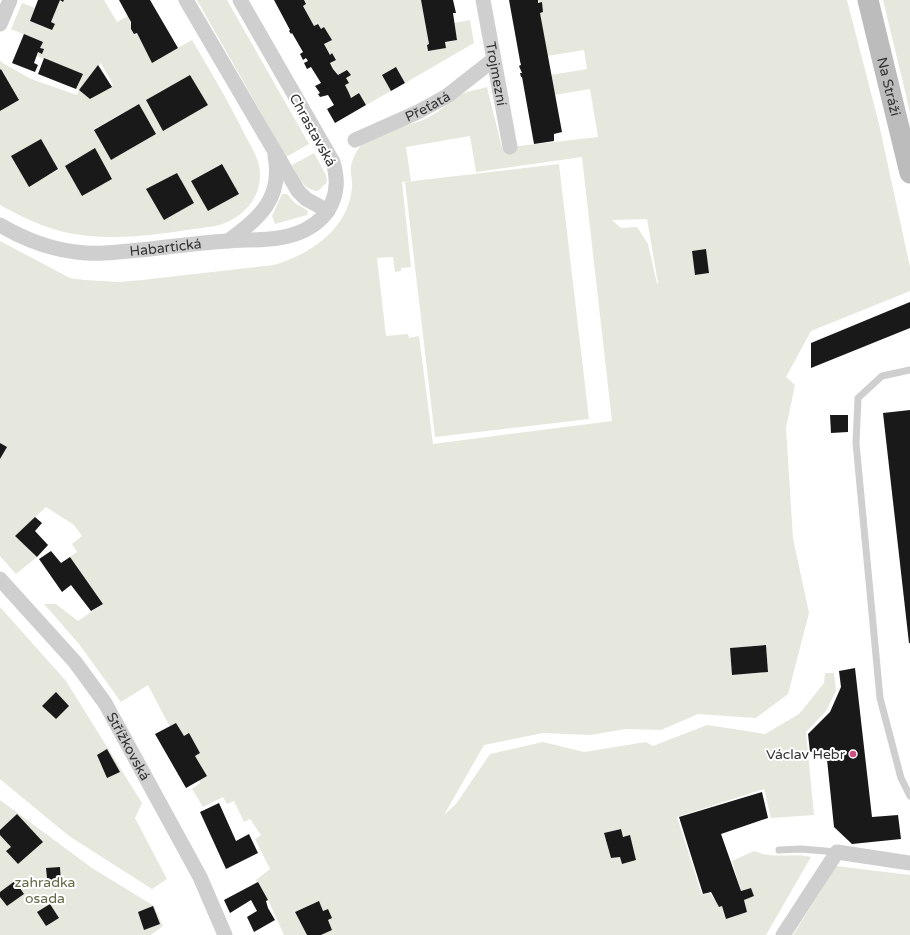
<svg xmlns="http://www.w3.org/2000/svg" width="910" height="935" font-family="'Varela Round',sans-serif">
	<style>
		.green { fill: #e6e8dd; fill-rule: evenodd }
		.building { fill: #191919 }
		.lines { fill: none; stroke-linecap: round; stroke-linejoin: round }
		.lane { stroke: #cfcfcf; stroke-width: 7 }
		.street { stroke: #cfcfcf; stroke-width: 15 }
		.secondary { stroke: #bcbcbc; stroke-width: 21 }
		.poi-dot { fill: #d04d81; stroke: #fff; stroke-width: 1.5 }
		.labels { text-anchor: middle; stroke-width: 4; stroke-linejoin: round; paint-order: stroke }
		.street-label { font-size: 14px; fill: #323232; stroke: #fff }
		.poi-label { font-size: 14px; fill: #323232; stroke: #fff; text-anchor: end }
		.park-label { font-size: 14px; fill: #626945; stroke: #fff }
	</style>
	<rect width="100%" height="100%" fill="#fff"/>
	<!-- green -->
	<g class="green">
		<path d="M60,0H104L117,22L128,16L134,34L137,33L152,62L192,40C211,72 230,104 246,137C252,148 260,161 260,174C261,200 240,220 216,226C170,232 120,242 74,234C48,230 22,217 0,205V111L19,100L2,69L0,70V60L1,62L31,79L77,95L79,90L76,89L83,74L37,56L38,52L42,54L43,49L40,48L42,42L11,29L22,3L35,8L30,21L52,30L54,24L51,22ZM101,63L113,85L91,99L79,90ZM190,75L208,105L163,130L146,100ZM139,104L156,134L111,160L94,129ZM95,149L112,178L82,196L65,166ZM48,152L58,170L29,186ZM221,164L238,194L208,211L191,181ZM177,173L194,203L164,219L147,189Z"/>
		<polygon points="197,0 227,0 309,144 286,157"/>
		<path d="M304,0H421L429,44L427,45L428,51L446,48L445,43L457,40L454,23L470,20L474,43L405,83L397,68L383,75L391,91L366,105L359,93L351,98L345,85L348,83C340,77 335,72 331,63L336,60L332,53L330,55L324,44L331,40L324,27L321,29L318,24L314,26L303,6L306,4Z"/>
		<path d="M538,0H847L879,124L910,267V291L811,331L786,377L795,385L786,428L793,538L809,613L788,694L756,718L698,714L661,730L626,729L590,735L543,733L484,745L444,815L456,804L490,754L543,742L584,752L646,742L653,746L707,725L765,734L799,714L824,683L825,673H834L836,691L826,711L806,732L814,815L771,818L764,789L677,817L702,895L710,893L714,899H716L719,907L722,906L726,919L747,912L744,900L754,896L751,888L741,891L732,861L754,851C776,860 790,852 811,857L766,935H321L332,930L328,920L332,918L328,909L323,911L318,901L295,912L307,935H284L268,900L256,880L270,869L255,839L261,835L250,819L244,822L234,801L227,804L223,797L203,807L192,789L200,783L199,780L207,776L195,756L200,753L189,734L184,736L170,727L148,685L121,702L79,644L44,604H56L78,621L103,604L70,557L77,552L72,544L82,536L74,525L46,507L15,536L37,557L16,574L0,556V459L6,447L0,443V241L70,278L84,280L119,282L142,280L274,265C311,254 348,229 352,188C353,181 350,174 351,167C351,161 359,146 363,143C378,130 405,127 423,120C439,113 445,105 458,96C466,91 478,90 487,87L502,148L598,137L590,89L554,95L551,75L587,69L584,50L547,56L540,13L543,12L542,2L539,3ZM470,136L476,172L582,157L612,421L433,444L419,336L409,338L408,334L386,336L377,258L393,257L395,272L401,271V268L411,267L402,182L411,181L406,147ZM647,219L658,283L657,284L648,244L637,227L621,228L612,220ZM706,249L709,273L695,275L692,251ZM766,645L768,672L732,675L730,648ZM620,829L623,837L630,836L636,860L622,864L620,857L611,858L604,834Z"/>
		<polygon points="883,0 910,0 910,112"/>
		<path d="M314,153L326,175L327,182L318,191C303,190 299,178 292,165Z"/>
		<polygon points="559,164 589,419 435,437 405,182"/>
		<polygon points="282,194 287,194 295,203 308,211 307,215 275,224 272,216"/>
		<polygon points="0,607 66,681 142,803 135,818 167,879 152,889 69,836 0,779"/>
		<polygon points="0,800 92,868 154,906 163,926 151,935 0,935"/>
		<polygon points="836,866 910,875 910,935 793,935"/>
	</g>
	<!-- building -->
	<g class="building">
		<polygon points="38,0 64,0 63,2 60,0 51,22 55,24 52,30 30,21"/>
		<polygon points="119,0 150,0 178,48 152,63 137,33 134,34 131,29 131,22"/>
		<polygon points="274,0 304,0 306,4 303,6 314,26 318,24 321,29 324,27 332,40 324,44 330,55 332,53 336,60 330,63 333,69 338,75 347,70 351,75 346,78 349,83 345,85 349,93 351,98 359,93 366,105 335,123 327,109 334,105 328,95 320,97 318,94 320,93 315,86 321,83 311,67 307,69 304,63 308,61 306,58 303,60 300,54 303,52 292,33 291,34 289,31 290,30"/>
		<polygon points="421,0 453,0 456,13 453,13 457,40 445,42 446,48 428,51 427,45 429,44"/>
		<polygon points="509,0 538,0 538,3 542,2 543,12 540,13 562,132 554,134 554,141 534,144 522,77 521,77 520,73 522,73 519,66 521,65 520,61"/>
		<polygon points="24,34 43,42 40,48 44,49 42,54 38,52 34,63 38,65 35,72 12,63"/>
		<polygon points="44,58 83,74 76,89 38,74"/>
		<polygon points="98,65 112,87 90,99 79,90"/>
		<polygon points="396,67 405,83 391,91 382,75"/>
		<polygon points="1,69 19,100 0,111 0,70"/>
		<polygon points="190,75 208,105 163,131 146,100"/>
		<polygon points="139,104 156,134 111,160 94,130"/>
		<polygon points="41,139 58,169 29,187 11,156"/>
		<polygon points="95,148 112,179 82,196 65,166"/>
		<polygon points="222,164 239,194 208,211 191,181"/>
		<polygon points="177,173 194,203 164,220 146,189"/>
		<polygon points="706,249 709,273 695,275 692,251"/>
		<polygon points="910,302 910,328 811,368 811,343"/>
		<polygon points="910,410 910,643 909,643 883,413"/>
		<polygon points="830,415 848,415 848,432 831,433"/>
		<polygon points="0,443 7,447 0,459"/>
		<polygon points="35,517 42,523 35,531 48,545 37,557 15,536"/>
		<polygon points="51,551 61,563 70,557 103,604 91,611 71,585 62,592 39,559"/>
		<polygon points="766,645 768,672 732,675 730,648"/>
		<polygon points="855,668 872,817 898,815 901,839 852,844 834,827 826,750 810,752 808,734 830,712 841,687 839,671"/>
		<polygon points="56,692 69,706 56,719 42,706"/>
		<polygon points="176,723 184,736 189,733 200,753 195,756 207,776 186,788 155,734"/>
		<polygon points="107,749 120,772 107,778 97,755"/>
		<polygon points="762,792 768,818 721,834 741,891 751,888 754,896 744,900 747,912 726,919 722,906 719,907 711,892 703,894 679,817"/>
		<polygon points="219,803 236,841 249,834 258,853 226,869 200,812"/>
		<polygon points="17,814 43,842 18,864 6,851 11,847 0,835 0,830"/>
		<polygon points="621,829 623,837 630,835 636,860 622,864 620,857 611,858 604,833"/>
		<polygon points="60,867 61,884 55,885 55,888 48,888 46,868"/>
		<polygon points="15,881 24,894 7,906 0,897 0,892"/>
		<polygon points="258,882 268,900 266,901 268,908 275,920 254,932 247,917 257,911 251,900 230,913 224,900"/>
		<polygon points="319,901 323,911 328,909 332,918 328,920 332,930 321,935 307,935 295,912"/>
		<polygon points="50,904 59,918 46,926 37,912"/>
		<polygon points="153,906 160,924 144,930 138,912"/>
	</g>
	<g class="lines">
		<!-- lane -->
		<g class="lane">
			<polyline points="910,370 882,376 858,398 856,443 880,698 901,778 910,796"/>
			<polyline points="779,850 801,849 837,852"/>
		</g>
		<!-- street -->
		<g class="street">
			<polyline points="186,0 298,191 306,199 328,211"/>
			<path id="s1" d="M483,0L510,147"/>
			<polyline points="0,24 10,0"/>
			<path id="s2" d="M355,140L418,112L447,96L493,60"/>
			<path id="s3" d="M0,225C24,239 49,249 76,252C97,255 119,252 140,250C169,247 198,243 227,241C253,239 281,242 305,230C332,216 342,191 333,162L240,0"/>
			<path d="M228,241C259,219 283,198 275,156"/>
			<path id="s4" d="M0,579L75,662L105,703L200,877L225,935"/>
			<polyline points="783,935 837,852 910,863"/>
		</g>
		<!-- secondary -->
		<path class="secondary" id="s5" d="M868,0L910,173"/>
	</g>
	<!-- markers -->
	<circle class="poi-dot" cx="853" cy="754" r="4"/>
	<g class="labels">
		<!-- street labels -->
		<g class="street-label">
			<text dy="5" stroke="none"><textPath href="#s1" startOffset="75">Trojmezní</textPath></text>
			<text dy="5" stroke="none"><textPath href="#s5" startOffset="89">Na Stráži</textPath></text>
			<text dy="5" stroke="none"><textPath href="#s2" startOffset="80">Přeťatá</textPath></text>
			<text transform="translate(313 130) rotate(61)" y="5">Chrastavská</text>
			<text dy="5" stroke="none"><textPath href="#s3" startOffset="171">Habartická</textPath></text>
			<text dy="5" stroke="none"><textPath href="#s4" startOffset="212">Střížkovská</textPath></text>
		</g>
		<!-- poi labels -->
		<g class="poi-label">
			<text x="845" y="759">Václav Hebr</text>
		</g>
		<!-- park labels -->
		<g class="park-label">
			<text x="45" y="887">zahradka<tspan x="45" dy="16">osada</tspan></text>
		</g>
	</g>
</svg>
